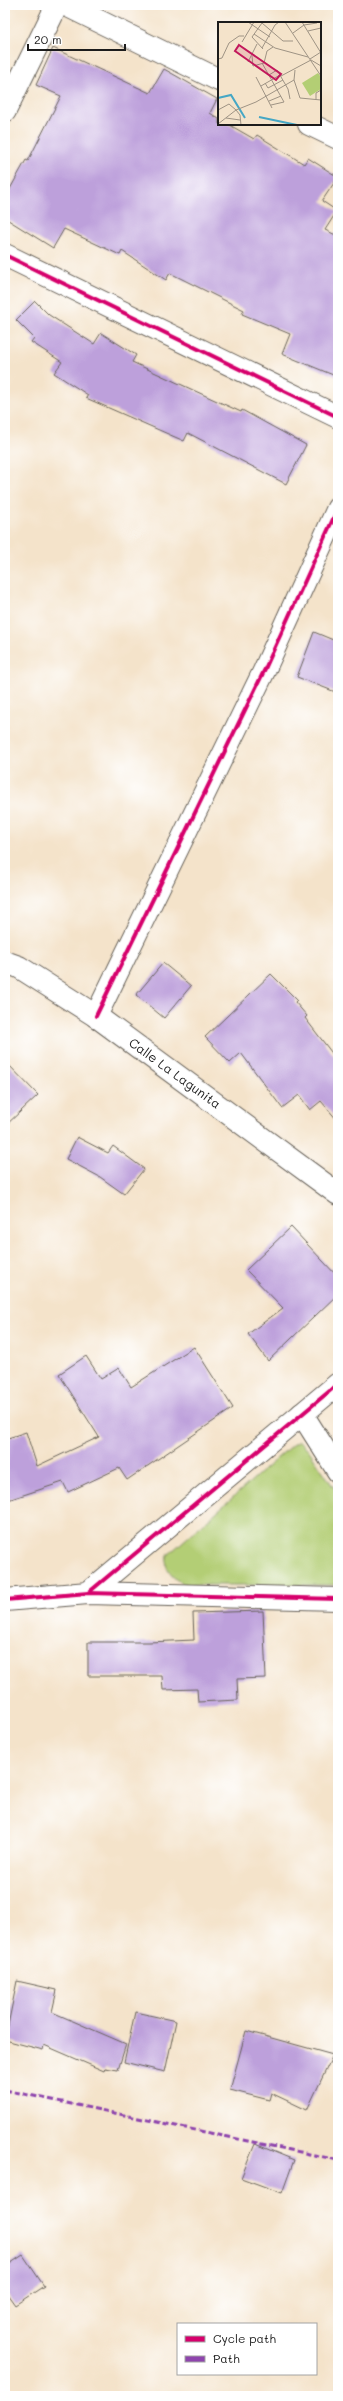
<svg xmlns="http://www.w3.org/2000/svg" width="343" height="2401" font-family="Mali,sans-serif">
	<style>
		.green { fill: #b3ce74; stroke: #687548 }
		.building { fill: #bda0db }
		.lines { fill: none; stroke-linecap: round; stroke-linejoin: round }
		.street-casing { stroke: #686259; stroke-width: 24 }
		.street { stroke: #fff; stroke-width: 22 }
		.quiet { stroke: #8e44ad; stroke-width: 3; stroke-dasharray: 6 3; stroke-linecap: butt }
		.cycleway-casing { stroke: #fff; stroke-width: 6 }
		.cycleway { stroke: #d6006c; stroke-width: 4 }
		.labels { text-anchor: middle; stroke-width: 3; stroke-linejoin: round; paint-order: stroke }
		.street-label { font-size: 13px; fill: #1c1c1c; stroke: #fff }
		.inset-river { fill: none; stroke: #45a7c5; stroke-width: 2 }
		.inset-road { fill: none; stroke: #9e9384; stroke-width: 1 }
		.view { fill: #c2185b; fill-opacity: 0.15; stroke: #c2185b; stroke-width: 2 }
		.inset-edge { fill: none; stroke: #1c1c1c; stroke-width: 2 }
	</style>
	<rect width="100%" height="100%" fill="#fff"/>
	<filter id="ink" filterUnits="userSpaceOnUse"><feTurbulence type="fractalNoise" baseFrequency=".025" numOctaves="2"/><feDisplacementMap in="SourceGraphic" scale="8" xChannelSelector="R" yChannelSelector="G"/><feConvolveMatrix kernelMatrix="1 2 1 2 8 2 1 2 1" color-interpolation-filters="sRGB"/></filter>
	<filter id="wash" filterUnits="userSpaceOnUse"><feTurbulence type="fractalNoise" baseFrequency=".012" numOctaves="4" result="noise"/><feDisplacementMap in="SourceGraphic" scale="16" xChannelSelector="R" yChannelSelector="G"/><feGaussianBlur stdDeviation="0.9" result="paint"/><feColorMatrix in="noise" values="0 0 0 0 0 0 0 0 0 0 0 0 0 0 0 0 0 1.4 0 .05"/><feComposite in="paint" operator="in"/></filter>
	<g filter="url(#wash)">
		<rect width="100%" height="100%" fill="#f4e3ca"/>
		<!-- green -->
		<path class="green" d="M299,1441L308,1449L338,1494V1585H188C175,1582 159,1567 170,1553L292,1445Z"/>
		<g id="blocks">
			<!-- building -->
			<g class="building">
				<polygon points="53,48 150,93 164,69 217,99 210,113 219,119 219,124 228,124 254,139 257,135 304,164 308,158 338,177 322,201 337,211 325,230 338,236 338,377 282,354 290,334 242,314 244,310 170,273 166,280 122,251 120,255 64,229 53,248 5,218 5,198 26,160 28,161 61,96 36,85"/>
				<polygon points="35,301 49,315 94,344 101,333 136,355 132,362 241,412 242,410 306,445 286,484 188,433 184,441 86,398 88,395 54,373 62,362 31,342 34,338 16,320"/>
				<polygon points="314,632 338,642 338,693 297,677"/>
				<polygon points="163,963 191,986 164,1018 136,995"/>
				<polygon points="271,974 297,1000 295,1002 307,1016 305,1018 338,1061 338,1121 321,1101 310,1110 299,1095 282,1108 241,1053 230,1063 205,1037"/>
				<polygon points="5,1061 38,1095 5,1126"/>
				<polygon points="77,1137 108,1153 113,1146 144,1169 124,1194 100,1177 66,1159"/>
				<polygon points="291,1227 338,1277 338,1294 268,1361 248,1334 283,1308 246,1270"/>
				<polygon points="194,1347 233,1408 127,1480 119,1468 68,1492 63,1482 5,1501 5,1439 26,1432 37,1466 99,1437 59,1374 86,1356 101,1379 119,1368 131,1387"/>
				<polygon points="263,1611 266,1678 237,1679 238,1700 198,1702 197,1689 163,1690 162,1676 88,1676 88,1642 149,1642 194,1640 193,1613"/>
				<polygon points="17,1981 57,1990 52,2012 126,2044 118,2070 105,2068 104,2071 44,2045 43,2050 5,2040"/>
				<polygon points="135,2012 176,2021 165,2072 124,2062"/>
				<polygon points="246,2031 333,2055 307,2110 271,2093 269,2100 230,2090"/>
				<polygon points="255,2144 294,2160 282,2193 241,2178"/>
				<polygon points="23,2255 44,2286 15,2305 5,2291 5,2267"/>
			</g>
		</g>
	</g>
	<g filter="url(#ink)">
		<use href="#blocks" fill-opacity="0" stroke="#686259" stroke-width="1"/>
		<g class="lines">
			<defs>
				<g id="street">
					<polyline points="66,5 219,80"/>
					<polyline points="5,111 57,5"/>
					<polyline points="309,124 338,138"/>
					<polyline points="5,255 338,417"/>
					<polyline points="5,962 19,967 96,1016 338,1194"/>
					<polyline points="96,1016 264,671 338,508"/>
					<polyline points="302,1414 338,1471"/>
					<polyline points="88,1593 338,1384"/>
					<polyline points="5,1600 88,1593 338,1599"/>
				</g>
			</defs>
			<!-- street casing -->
			<use href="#street" class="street-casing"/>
			<!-- street -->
			<use href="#street" class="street"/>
			<!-- quiet -->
			<polyline class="quiet" points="5,2090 338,2160"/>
			<defs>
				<g id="cycleway">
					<polyline points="5,255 338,417"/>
					<polyline points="96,1016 264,671 338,508"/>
					<polyline points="88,1593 338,1384"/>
					<polyline points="5,1600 88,1593 338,1599"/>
				</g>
			</defs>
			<!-- cycleway casing -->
			<use href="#cycleway" class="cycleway-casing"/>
			<!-- cycleway -->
			<use href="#cycleway" class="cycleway"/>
		</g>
	</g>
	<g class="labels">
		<!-- street labels -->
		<g class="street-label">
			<text transform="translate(175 1073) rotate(36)" y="5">Calle La Lagunita</text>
		</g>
	</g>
	<!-- overview -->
	<g transform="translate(218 22)">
		<rect width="103" height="103" fill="#f4e3ca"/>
		<path d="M100,51L103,55V67L92,74L84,61Z" fill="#b3ce74"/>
		<path class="inset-river" d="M0,76L13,73L27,96M41,95L79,103"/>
		<path class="inset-road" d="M30,0L52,15M67,0L103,54M84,0L103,31M44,1L65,19H75M44,1L34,15L45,27M90,9L103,6M75,11L86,3L99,1M36,12L57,26L90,35M24,20L36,0M44,26L57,3L61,0M34,34L35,44L46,41L49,29L55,25M0,37L4,36L11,21L21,14H26M92,37L103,30M30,40L39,22M44,41L66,80L53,83M77,48L76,58L82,76L103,78M51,53L59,48L70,67L72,77M63,54L93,38L103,44M38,55L54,86M47,61L50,66L65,58M43,64L62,53M98,78V71L103,68M51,79L63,74M0,88L11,82L18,88M18,88L22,93L23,103M8,96L22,98M0,102L18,88L38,80L76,58"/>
		<path class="view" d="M21,23L63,52L58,58L17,29Z"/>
		<rect width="103" height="103" class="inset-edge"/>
	</g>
	<!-- margin -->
	<rect width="343" height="2401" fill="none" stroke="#fff" stroke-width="20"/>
	<!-- legend -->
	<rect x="177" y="2323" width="140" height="52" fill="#ffffff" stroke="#a4a4a4"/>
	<rect x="185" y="2336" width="20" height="6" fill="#d6006c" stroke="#a4a4a4"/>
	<text x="213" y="2343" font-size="12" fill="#1c1c1c">Cycle path</text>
	<rect x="185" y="2356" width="20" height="6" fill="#8e44ad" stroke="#a4a4a4"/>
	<text x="213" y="2363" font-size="12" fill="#1c1c1c">Path</text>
	<!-- scale -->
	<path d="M28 44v6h97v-6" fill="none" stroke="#1c1c1c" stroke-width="2"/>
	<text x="34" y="44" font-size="12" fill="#1c1c1c" stroke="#ffffff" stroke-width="3" paint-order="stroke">20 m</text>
</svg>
